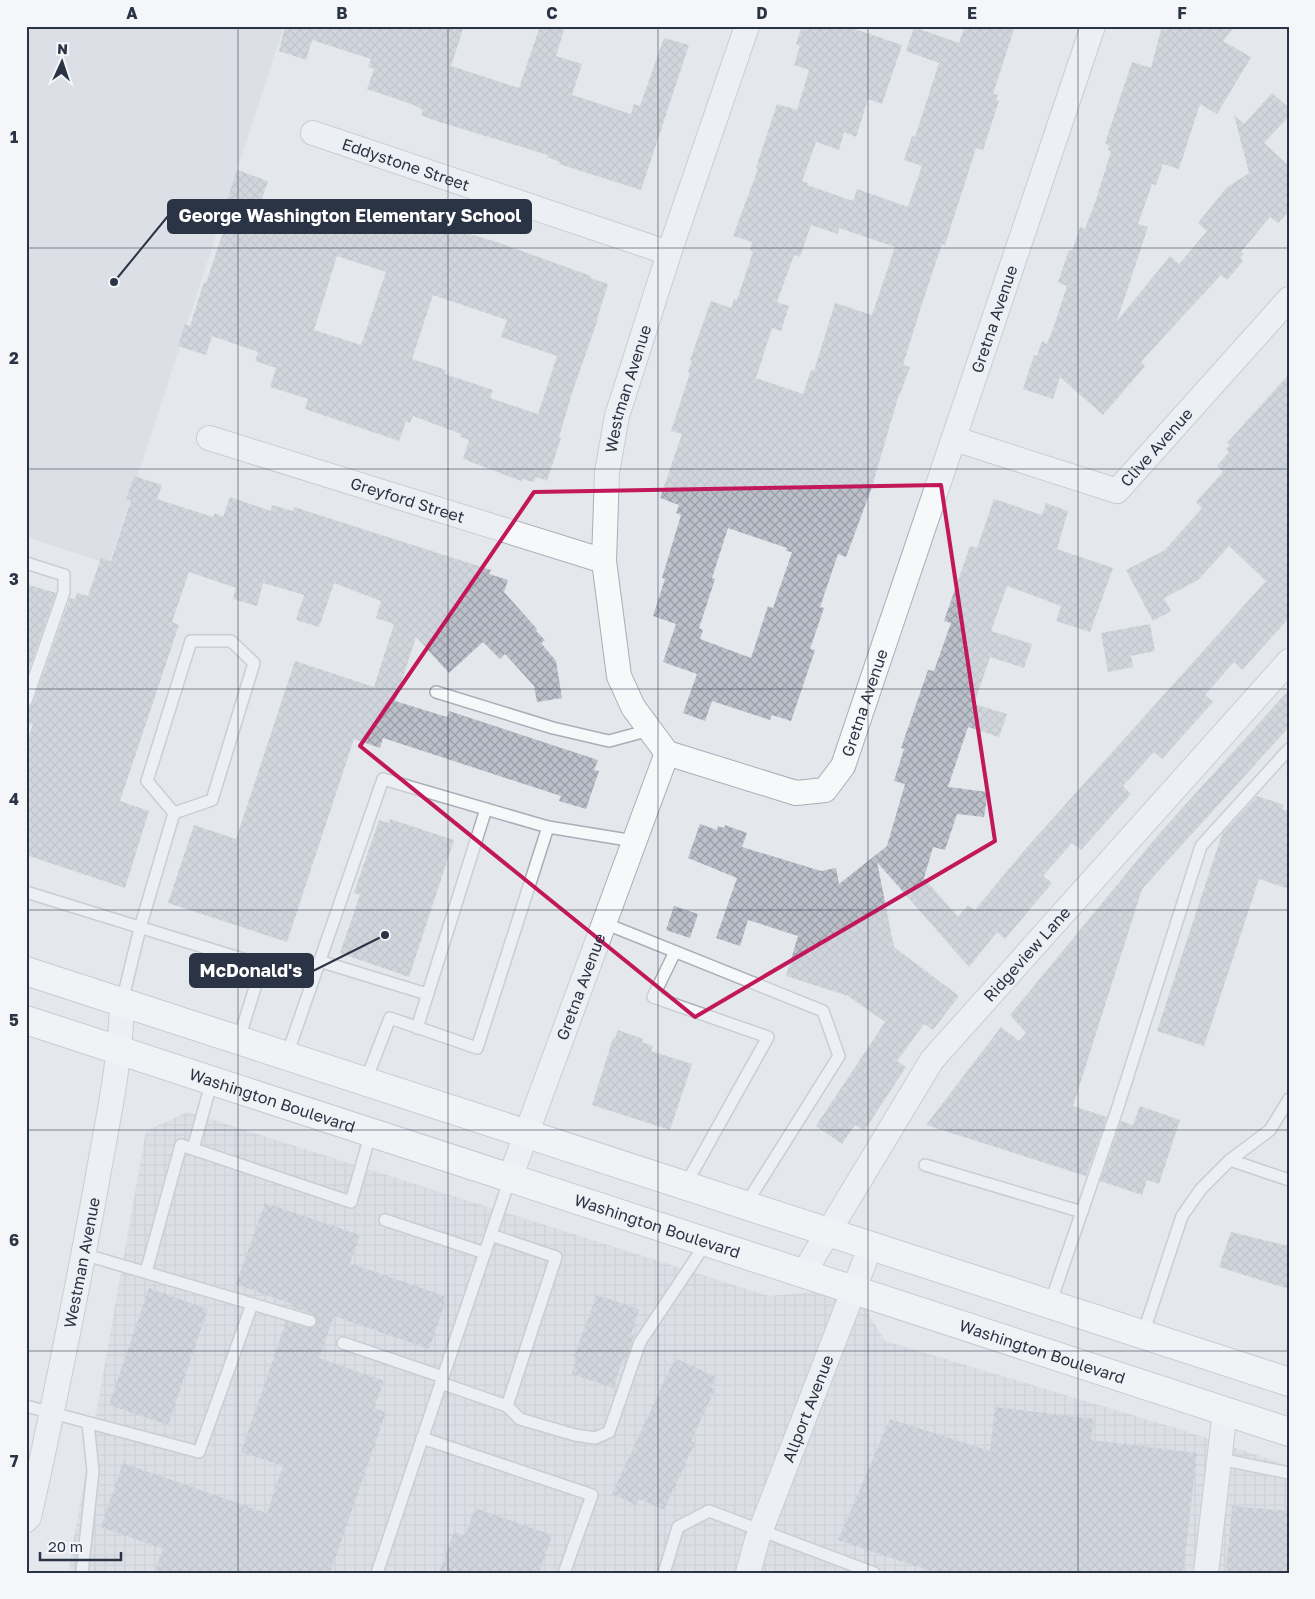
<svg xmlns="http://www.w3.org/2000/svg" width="1315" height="1599" font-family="'Golos Text',sans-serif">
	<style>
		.built { fill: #d2d6de }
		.industrial { fill: url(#industrial-grid) }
		.building { fill: url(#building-cross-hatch); fill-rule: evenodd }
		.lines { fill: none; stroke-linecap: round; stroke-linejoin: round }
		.service-casing { stroke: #a9aeb7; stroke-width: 14 }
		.minor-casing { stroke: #a9aeb7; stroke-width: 26 }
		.primary-casing { stroke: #a3abb8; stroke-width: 30 }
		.service { stroke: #f7f8fa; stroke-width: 11 }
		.minor { stroke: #f7f8fa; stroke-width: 24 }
		.primary { stroke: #fff; stroke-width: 28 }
		.marked { fill: none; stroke: #c2185b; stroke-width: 4; stroke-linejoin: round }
		.grid { fill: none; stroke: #2b3445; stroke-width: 1; stroke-opacity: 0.55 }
		.labels { text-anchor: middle; stroke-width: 4; stroke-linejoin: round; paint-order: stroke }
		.street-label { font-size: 16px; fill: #2b3445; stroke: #f4f6f9 }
		.leader { fill: none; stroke: #2b3445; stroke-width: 2 }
		.callout-dot { fill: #2b3445; stroke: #f4f6f9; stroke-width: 2 }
		.callout { fill: #2b3445; stroke: #2b3445; stroke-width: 2 }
		.callout-label { font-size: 18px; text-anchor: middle; font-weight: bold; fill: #fff }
		.neatline { fill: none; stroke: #2b3445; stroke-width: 2 }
		.grid-label { font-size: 16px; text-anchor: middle; font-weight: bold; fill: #2b3445 }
	</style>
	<defs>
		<pattern id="industrial-grid" width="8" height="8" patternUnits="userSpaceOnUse" patternTransform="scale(1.25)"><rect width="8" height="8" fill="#d2d6de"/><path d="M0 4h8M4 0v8" fill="none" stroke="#b4b8c0"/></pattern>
		<pattern id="building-cross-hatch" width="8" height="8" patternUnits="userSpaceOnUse" patternTransform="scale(1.25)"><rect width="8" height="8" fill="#bbc0ca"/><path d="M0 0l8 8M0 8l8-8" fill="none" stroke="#989da6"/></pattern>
	</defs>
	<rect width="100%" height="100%" fill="#e4e7ec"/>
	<!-- built -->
	<polygon class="built" points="26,26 284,26 109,564 26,537"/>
	<!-- industrial -->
	<polygon class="industrial" points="188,1112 769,1296 853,1289 885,1341 1182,1430 1289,1466 1289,1573 68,1573 146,1131"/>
	<!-- building -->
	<g class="building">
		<polygon points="285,26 464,26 451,66 519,88 540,26 565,26 556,56 582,64 572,95 631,114 634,104 640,106 664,38 689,45 641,190 559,164 560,162 547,157 548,155 433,120 421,115 423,110 414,105 367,89 374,69 368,67 371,59 312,40 306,60 279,51"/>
		<path d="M802,26H846L902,45L882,104L868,99L856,137L844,132L839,150L816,142L802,181L808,183L807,185L853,201L857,189L908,207L922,166L904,160L912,136L915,137L939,63L906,51L914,27L959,43L965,26H1015L993,94L998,95L996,100L999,101L983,150L976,148L945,245L942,244L921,307L903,365L910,367L900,394H899L872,487L846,557L838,554L820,607L824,608L810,649L815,650L791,721L772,715L770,720L712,701L705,721L683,713L697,674L663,662L676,624L653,616L665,579L662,578L681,515L676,513L679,505L660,498L682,434L671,431L690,373L688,372L692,361L690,360L711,301L731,308L734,299L737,300L753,252L750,250L752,242L733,236L758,169L756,168L777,104L797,110L809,70L794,65L800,46L796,44ZM811,225L838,234L839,228L895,247L872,315L835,303L814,371L811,370L803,394L756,378L772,328L781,331L789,306L777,302L794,255L800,257ZM728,528L787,548L786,551L792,552L773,608L768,606L751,658L700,639L703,630L699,628L715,579L712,578Z"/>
		<polygon points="1162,26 1235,26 1223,41 1251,57 1217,114 1200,104 1179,169 1163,164 1156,185 1152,184 1138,224 1148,227 1117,321 1170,256 1179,264 1207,231 1198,223 1226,188 1249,173 1234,115 1244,124 1272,93 1289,108 1289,116 1264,143 1289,166 1289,211 1278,223 1270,217 1241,252 1244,254 1240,258 1243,261 1227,280 1221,275 1168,332 1141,362 1145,366 1103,415 1060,377 1053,399 1023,389 1034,355 1037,356 1042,341 1047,344 1054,326 1067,286 1058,282 1069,250 1072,251 1080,227 1085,229 1096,200 1111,151 1108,150 1109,145 1105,143 1132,62 1151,68"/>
		<path d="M237,170L268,181L260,204L314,221L315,216L325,219L330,200L366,212L369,202L400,212L399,216L449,233L450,230L462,234L463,232L497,242L591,276L590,278L608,284L597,319H598L573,390L559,437L561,438L547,481L536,477L534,482L522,479L521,481L463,459L469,440L460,437L461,434L413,416L410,423L406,421L399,441L305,409L308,399L270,387L276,368L255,361L258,352L212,336L206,355L178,346L185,324L190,326L204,282L206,283L233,202L227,200ZM337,256L386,272L361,345L314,330ZM433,295L507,320L501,337L557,356L538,414L490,398L493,390L445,374L446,370L412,359Z"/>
		<polygon points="1289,374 1289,618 1242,670 1234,662 1205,695 1213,702 1162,759 1154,752 1123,786 1131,794 1081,850 1072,843 1043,876 1052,883 1005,939 997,932 969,967 877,862 894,947 959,996 933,1030 924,1024 897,1061 906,1067 864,1131 855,1125 842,1144 816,1126 885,1022 848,996 786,976 798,936 748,920 740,946 716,938 737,878 688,858 700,824 717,830 718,826 724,828 725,825 747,833 742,847 821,871 836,868 839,884 887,846 905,784 894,781 904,749 901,748 928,670 934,671 951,623 944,621 970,546 977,548 994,499 1042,515 1046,503 1068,511 1057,549 1113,568 1090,632 1056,621 1061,606 1007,586 991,631 1032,644 1024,668 990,657 974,704 1007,714 999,737 968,727 948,787 988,792 984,817 957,814 945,850 933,847 924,878 958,917 968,905 975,910 1028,846 1266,581 1229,546 1198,580 1164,598 1171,611 1153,621 1126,570 1165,550 1202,508 1196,502 1223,472 1217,466 1229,452 1226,449 1230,445 1227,443"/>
		<polygon points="134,476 162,485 157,499 213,517 215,513 223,517 230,497 271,511 272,505 293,511 294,507 491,570 489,574 508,580 504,592 537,629 536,631 545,640 541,643 556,661 562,698 537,702 534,686 505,654 500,659 483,642 449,673 416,637 395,701 447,717 449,711 598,760 594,770 599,771 586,809 559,801 561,796 383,738 380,748 354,739 287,942 168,903 194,825 236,839 295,661 374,687 394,624 376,618 381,601 334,583 319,627 296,620 304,595 263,583 257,606 233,599 236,588 189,572 172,622 179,625 120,801 149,811 125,888 26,855 26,745 33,724 26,723 26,708 33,703 70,598 75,599 77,593 88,596 101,558 111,561 131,500 126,499"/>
		<polygon points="26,584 56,593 26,678"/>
		<polygon points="1150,624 1155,651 1131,656 1133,667 1108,672 1101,633"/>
		<polygon points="1289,690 1289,727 1142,889 1073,1106 1107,1117 1086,1176 926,1125 1001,1027 1019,1041 1026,1033 1010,1015 1158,835"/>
		<polygon points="1257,796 1284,805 1282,809 1289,811 1289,889 1259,879 1204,1046 1157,1031 1222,834"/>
		<polygon points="390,819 454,840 409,977 340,953 360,895 354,893 379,820 389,823"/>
		<polygon points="674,906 698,914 690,938 666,930"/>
		<polygon points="618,1030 643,1039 642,1042 653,1046 651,1051 692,1064 670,1130 592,1105 613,1038 615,1038"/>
		<polygon points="1140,1106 1180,1120 1159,1184 1147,1180 1142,1195 1100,1181 1121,1121 1133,1125"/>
		<polygon points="265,1203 360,1235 350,1263 447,1297 429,1349 334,1316 319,1358 384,1381 374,1408 386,1412 330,1573 154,1573 163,1549 101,1527 123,1463 267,1513 283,1466 241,1452 286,1322 311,1328 315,1326 317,1320 313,1314 291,1307 292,1304 236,1284"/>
		<polygon points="1231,1232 1289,1246 1289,1289 1219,1267"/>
		<polygon points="149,1288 208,1309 168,1425 109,1405"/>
		<polygon points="597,1295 639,1309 631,1335 634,1336 626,1360 623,1359 613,1388 572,1374 576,1360 573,1359"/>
		<polygon points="675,1358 716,1377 711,1387 715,1389 691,1441 695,1443 664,1510 639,1499 636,1505 612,1494"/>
		<polygon points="995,1407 1094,1419 1091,1440 1197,1453 1183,1573 936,1573 838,1540 890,1419 990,1451"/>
		<polygon points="1232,1506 1289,1511 1289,1573 1226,1573"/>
		<polygon points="475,1508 552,1535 539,1573 439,1573 454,1532 465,1536"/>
	</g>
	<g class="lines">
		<defs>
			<g id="service">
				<polyline points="26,563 64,575 64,592 26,701"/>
				<polygon points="191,641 231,641 254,663 212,800 174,813 147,781"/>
				<polyline points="436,692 553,728 609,741 650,730"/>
				<polyline points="26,892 262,965 239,1039"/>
				<polyline points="604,923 823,1011 839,1056 746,1204"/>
				<polyline points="675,952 653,997 768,1037 686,1184"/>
				<polyline points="319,961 427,994"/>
				<polyline points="122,1002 140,928 174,813"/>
				<polyline points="417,1028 486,809"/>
				<polyline points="287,1055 383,779 548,827 634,841"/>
				<polyline points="366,1080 390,1018 477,1048 548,827"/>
				<polyline points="1289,1099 1270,1130 1230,1160 1289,1180"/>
				<polyline points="193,1149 212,1080"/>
				<polyline points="925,1165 1082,1212"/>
				<polyline points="385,1220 485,1253"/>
				<polyline points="83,1254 310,1321"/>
				<polyline points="146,1272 181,1145 351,1202 371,1132"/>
				<polyline points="1050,1304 1117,1110 1201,846 1289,749"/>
				<polyline points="1143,1334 1182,1216 1201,1189 1230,1160"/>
				<polyline points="343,1343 443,1377"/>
				<polyline points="441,1383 507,1406 556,1257 491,1235"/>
				<polyline points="26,1406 199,1452 252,1304"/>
				<polyline points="507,1406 520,1419 575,1435 595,1438 609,1432 640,1342 706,1243"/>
				<polyline points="422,1438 592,1495 564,1573"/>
				<polyline points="1220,1459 1289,1473"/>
				<polyline points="82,1573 93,1471 88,1423"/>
				<polyline points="377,1573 510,1178"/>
				<polyline points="664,1573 678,1527 709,1511 874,1573"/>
			</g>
			<g id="minor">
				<path id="s1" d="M313,133L669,253"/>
				<path id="s2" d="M209,438L604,561"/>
				<path id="s3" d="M955,439L1117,491L1289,299"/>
				<path id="s4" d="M667,753L633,707L619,676L604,561L607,472L617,416L669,253L747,26"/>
				<path id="s5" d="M510,1178L667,753L796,793L825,790L843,766L1093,26"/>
				<path id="s6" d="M803,1274L932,1060L1289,661"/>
				<path id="s7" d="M26,1520L29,1517C53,1411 74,1305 94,1198C105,1133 120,1070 122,1004"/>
				<path id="s8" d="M748,1573L757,1540L871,1245"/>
				<polyline points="1206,1573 1225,1410"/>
			</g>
			<g id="primary">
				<polyline points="26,971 1289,1382"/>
				<path id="s9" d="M26,1020L1289,1432"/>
			</g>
		</defs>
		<!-- service casing -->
		<use href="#service" class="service-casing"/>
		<!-- minor casing -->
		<use href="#minor" class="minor-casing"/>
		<!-- primary casing -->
		<use href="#primary" class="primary-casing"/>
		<!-- service -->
		<use href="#service" class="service"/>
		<!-- minor -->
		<use href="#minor" class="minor"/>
		<!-- primary -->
		<use href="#primary" class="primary"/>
	</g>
	<!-- marked area -->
	<path d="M0 0H1315V1599H0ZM941,485L995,841L695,1017L360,746L534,492Z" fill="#e4e7ec" fill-opacity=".55" fill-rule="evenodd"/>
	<path class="marked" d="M941,485L995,841L695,1017L360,746L534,492Z"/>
	<!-- grid -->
	<path class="grid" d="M238,26V1573M448,26V1573M658,26V1573M868,26V1573M1078,26V1573M26,248H1289M26,469H1289M26,689H1289M26,910H1289M26,1130H1289M26,1351H1289"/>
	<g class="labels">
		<!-- street labels -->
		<g class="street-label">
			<text dy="6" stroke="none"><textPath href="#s1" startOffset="98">Eddystone Street</textPath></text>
			<text dy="6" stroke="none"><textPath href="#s5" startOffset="1119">Gretna Avenue</textPath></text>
			<text dy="6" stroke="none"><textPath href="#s4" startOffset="382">Westman Avenue</textPath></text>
			<text dy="6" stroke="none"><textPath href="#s3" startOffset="229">Clive Avenue</textPath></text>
			<text dy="6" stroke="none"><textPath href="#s2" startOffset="208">Greyford Street</textPath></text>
			<text dy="6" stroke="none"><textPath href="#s5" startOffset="714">Gretna Avenue</textPath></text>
			<text dy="6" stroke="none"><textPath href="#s6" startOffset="392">Ridgeview Lane</textPath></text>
			<text dy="6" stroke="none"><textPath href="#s5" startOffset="204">Gretna Avenue</textPath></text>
			<text dy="6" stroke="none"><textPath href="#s9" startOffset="259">Washington Boulevard</textPath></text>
			<text dy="6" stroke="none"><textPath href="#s9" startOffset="664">Washington Boulevard</textPath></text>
			<text dy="6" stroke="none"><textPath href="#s7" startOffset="264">Westman Avenue</textPath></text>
			<text dy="6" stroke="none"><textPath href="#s9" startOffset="1069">Washington Boulevard</textPath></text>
			<text dy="6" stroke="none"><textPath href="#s8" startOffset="175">Allport Avenue</textPath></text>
		</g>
	</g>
	<!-- callouts -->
	<path class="leader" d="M114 282L168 216M385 935L313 971"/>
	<g class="callout-dot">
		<circle cx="114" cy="282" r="5"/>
		<circle cx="385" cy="935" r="5"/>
	</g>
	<g class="callout">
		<rect x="168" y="200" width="363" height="33" rx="5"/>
		<rect x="190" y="954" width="123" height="33" rx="5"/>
	</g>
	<g class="callout-label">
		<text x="350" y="222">George Washington Elementary School</text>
		<text x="251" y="977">McDonald's</text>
	</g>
	<!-- border -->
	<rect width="1315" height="1599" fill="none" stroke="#f4f6f9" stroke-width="55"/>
	<!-- north arrow -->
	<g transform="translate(62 62) rotate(3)" stroke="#f4f6f9" stroke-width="4" paint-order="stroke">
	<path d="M0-4L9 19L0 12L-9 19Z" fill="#2b3445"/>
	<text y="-8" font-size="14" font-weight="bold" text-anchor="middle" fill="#2b3445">N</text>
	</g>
	<!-- scale -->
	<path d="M40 1552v8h81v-8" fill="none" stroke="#2b3445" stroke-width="2.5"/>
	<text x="48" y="1552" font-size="15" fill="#2b3445" stroke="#f4f6f9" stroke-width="4" paint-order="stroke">20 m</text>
	<rect x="28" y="28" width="1260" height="1544" class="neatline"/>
	<g class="grid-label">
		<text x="132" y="19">A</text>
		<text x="342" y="19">B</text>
		<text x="552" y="19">C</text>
		<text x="762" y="19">D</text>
		<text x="972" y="19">E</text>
		<text x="1182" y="19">F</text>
		<text x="14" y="143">1</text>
		<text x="14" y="364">2</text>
		<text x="14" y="585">3</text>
		<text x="14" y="805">4</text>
		<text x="14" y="1026">5</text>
		<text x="14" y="1246">6</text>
		<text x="14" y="1467">7</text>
	</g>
</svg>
